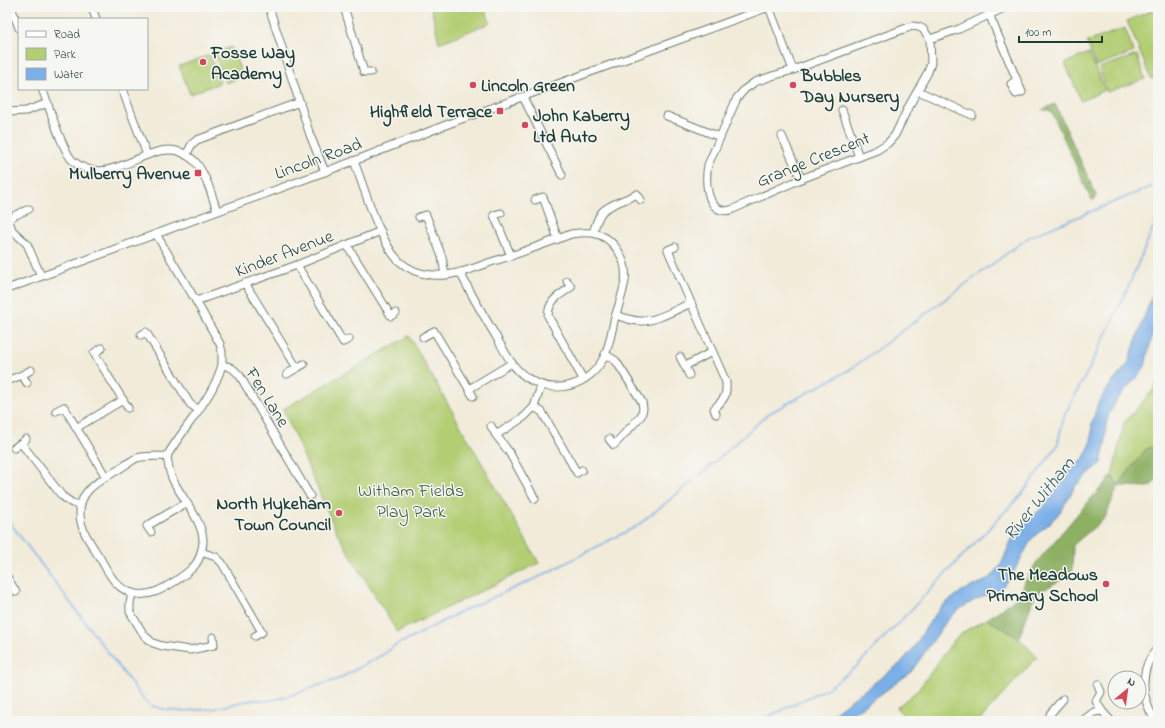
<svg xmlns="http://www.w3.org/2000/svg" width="1165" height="728" font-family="'Indie Flower',sans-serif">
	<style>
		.green { fill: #b2cd72; stroke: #688553 }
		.forest { fill: #8db064; stroke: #56764c }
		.water { fill: #7aafe8; stroke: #4c768e }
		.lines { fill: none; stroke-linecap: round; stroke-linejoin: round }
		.stream { stroke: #7aafe8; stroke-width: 1.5 }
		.minor-casing { stroke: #697a6e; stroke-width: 9 }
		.minor { stroke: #fff; stroke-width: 7 }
		.poi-dot { fill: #d1495b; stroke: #f6f6f2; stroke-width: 1.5 }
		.labels { text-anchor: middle; stroke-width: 3; stroke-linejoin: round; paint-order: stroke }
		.poi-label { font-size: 18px; font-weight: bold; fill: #1f3d34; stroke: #f6f6f2; text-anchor: start }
		.street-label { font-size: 18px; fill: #1f3d34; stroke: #f6f6f2 }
		.park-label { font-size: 18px; fill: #3c5a40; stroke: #f6f6f2 }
		.water-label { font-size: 19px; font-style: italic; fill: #365a61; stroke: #f6f6f2 }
	</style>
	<rect width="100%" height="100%" fill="#f6f6f2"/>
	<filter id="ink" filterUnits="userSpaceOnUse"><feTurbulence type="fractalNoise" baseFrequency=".025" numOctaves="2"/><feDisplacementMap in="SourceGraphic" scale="8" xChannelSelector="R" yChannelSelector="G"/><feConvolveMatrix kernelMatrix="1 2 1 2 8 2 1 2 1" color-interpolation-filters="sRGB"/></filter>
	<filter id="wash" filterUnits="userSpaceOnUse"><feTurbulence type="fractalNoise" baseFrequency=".012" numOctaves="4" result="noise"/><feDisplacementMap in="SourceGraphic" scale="16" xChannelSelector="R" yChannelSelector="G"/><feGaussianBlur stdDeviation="0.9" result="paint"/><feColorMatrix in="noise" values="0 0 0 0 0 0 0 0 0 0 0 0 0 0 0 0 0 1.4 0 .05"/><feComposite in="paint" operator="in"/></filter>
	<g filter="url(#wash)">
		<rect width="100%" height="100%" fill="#f2ebd9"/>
		<!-- green -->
		<g class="green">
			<polygon points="431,7 488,7 485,8 490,23 439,43"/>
			<polygon points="1158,8 1158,76 1151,79 1127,21"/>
			<polygon points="1125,28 1134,52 1096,66 1087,42"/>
			<polygon points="231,47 243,76 226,83 214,53"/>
			<polygon points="1089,53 1105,90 1081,101 1065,63"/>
			<polygon points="210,55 220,83 190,94 179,66"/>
			<polygon points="1137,55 1145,79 1107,92 1099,68"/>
			<polygon points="409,336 539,563 397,632 337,533 283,409"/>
			<polygon points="1158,381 1158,455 1152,447 1146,449 1118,485 1112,476 1124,423 1153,390"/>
			<polygon points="987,619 1019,638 1037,657 979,721 911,721 896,708 918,690 954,640 968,629"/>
		</g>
		<!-- forest -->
		<g class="forest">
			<polygon points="1055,104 1096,195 1095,199 1093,200 1091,199 1052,112 1048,110 1042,110"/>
			<polygon points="1152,447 1158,455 1158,478 1150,487 1118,486 1105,518 1073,545 1072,573 1035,595 1019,638 987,619 1014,600 1036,563 1087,503 1112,476 1118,485 1146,449"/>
		</g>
		<!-- water -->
		<polygon class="water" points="1158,281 1158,320 1152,336 1145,366 1140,374 1118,398 1109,414 1106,425 1105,445 1101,463 1076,485 1060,512 1049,524 1040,531 1031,540 1013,573 1000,590 977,599 958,610 946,622 911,672 881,694 841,721 819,721 828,717 901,663 912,650 931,620 942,606 962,591 985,581 993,575 1001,565 1011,541 1020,529 1048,502 1067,474 1084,458 1091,443 1092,423 1098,403 1110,385 1128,364 1144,317"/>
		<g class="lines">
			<!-- stream -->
			<g class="stream">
				<polyline points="700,475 768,414 851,369 1029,237 1158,184"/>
				<polyline points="7,519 144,700 152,706 164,709 181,711 213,709 241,702 255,700 268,701 288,696 338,679 384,654 397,644 410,639 460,612 539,577 637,526 693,481"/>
				<polyline points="759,721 828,688 857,666 1022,494 1057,446 1064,416 1088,371 1127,290 1158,216"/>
			</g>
		</g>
	</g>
	<g filter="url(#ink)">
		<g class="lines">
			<defs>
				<g id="minor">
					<polyline points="11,7 19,28"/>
					<polyline points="92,7 96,19"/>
					<polyline points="269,7 310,135 325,172"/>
					<polyline points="344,7 364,72 371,72"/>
					<polyline points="769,7 793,70"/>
					<polyline points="989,14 1022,92 1016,94 1011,84 1017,80"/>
					<path d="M912,26L919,27L923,29L930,39L931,63L928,72L909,106L895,135L888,143L877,150L801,179L731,210C706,216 705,181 708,165L737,98L745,89L755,82L772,76L793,70Z"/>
					<polyline points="930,39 959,29 1006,7"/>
					<path d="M42,89C49,105 62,151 73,161C111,194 153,131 188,156C191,158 195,161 197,164C207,177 212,196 217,211"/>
					<polyline points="122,89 147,155"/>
					<polyline points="918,91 972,115"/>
					<polyline points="523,97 562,175"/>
					<polyline points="842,110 859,157"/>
					<polyline points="7,112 26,111 48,103"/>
					<polyline points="667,116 720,137"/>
					<polyline points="782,136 801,179"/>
					<polyline points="186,155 192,144 197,140 300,102"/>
					<path d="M354,161C364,187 380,243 399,261C408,269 420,274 432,275C452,277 472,269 491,262C518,254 545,244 571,234C578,233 586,232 593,233C614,237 628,260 625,281C623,293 619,305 615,317C612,329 610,343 605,355C591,386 554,397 526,377C511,367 503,348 494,333C482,313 470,293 460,272"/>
					<polyline points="535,200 543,197 558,239"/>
					<polyline points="501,213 494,215 511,256"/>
					<polyline points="7,215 12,230 27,244 41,276"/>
					<polyline points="419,217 426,215 442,257 445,275"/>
					<polyline points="9,218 29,209"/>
					<path d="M593,233C595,226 597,218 602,212C609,204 628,199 637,194L641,200"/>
					<path d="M156,234L196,301L220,344L222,352V365C231,366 235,370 240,376L310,496"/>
					<polyline points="347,245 391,316 396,313"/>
					<polyline points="675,247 668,250 691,303"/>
					<polyline points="297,265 343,342 349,339"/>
					<path d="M567,281L571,287C559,296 549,299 548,316L583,379"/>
					<polyline points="245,283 297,368 304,364"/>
					<polyline points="7,289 354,161 456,121 769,7"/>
					<polyline points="196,301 297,265 381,231"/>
					<path d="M616,315C624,318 632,321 640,321C655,322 677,309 691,303L726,382C727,397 724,399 714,409L716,414"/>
					<polyline points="141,335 146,332 190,404 199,410"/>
					<polyline points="423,337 434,331 469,389"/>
					<polyline points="605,354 616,361 642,402 643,409 641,416 614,445 609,439"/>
					<polyline points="680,357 685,366 712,352"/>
					<polyline points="685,366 689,375"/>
					<polyline points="287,374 297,368"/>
					<polyline points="22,375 27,383"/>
					<polyline points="7,381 22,375 31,370"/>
					<polyline points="541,386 534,407 542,412 577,473 582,470"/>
					<polyline points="473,396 469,389 512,363"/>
					<polyline points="123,400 128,408"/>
					<polyline points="56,411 64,407 106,477"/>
					<polyline points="491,426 496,435 524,417 534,407"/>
					<polyline points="76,428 123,400 94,353 102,348"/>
					<polyline points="496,435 509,452 535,499"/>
					<polyline points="26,439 21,443 62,496 72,503 80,505"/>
					<polyline points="14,448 21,443"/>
					<path d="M167,456C168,464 169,472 173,480C181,497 204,522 203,542C201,563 193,569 177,580C163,589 149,598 132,593C115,588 108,572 100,558C92,545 80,530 80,514C79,490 98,482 116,471C123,467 130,461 137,458C147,455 158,457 167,456Z"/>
					<path d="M167,456C185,425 212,400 222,365"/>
					<polyline points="151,532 147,526 186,503"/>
					<polyline points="201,552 216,557 222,563 262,632 255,636"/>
					<polyline points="7,577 16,592"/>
					<polyline points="132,593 130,603 130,612 144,635 153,643 162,646 190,650 214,645 213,637"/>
					<polyline points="1098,685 1101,692 1096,701 1102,711"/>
					<polyline points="1050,721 1050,714 1063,699"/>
					<polyline points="1082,721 1094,712 1102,711 1111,721"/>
					<path d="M1156,721C1140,699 1139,668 1158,648"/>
				</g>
			</defs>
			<!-- minor casing -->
			<use href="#minor" class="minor-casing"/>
			<!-- minor -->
			<use href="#minor" class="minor"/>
		</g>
	</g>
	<!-- markers -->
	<g class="poi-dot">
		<circle cx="203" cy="62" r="4"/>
		<circle cx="473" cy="85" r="4"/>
		<circle cx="793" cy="85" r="4"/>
		<rect x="496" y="107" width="8" height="8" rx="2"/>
		<circle cx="525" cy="125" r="4"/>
		<rect x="194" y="169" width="8" height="8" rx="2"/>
		<circle cx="339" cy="513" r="4"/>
		<circle cx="1106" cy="584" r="4"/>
	</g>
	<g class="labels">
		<!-- poi labels -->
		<g class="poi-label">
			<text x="211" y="58">Fosse Way<tspan x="211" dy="21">Academy</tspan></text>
			<text x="801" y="81">Bubbles<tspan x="801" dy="21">Day Nursery</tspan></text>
			<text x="481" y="91">Lincoln Green</text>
			<text x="492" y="117" text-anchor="end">Highfield Terrace</text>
			<text x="533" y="121">John Kaberry<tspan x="533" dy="21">Ltd Auto</tspan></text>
			<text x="190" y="179" text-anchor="end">Mulberry Avenue</text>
			<text x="331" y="509" text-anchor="end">North Hykeham<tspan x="331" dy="21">Town Council</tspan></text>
			<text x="1098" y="580" text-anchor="end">The Meadows<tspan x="1098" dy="21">Primary School</tspan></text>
		</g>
		<!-- street labels -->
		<g class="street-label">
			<text transform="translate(318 158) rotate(-20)" y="6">Lincoln Road</text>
			<text transform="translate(813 159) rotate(-22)" y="6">Grange Crescent</text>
			<text transform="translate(284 253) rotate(-21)" y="6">Kinder Avenue</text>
			<text transform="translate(268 397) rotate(58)" y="6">Fen Lane</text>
		</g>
		<!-- park labels -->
		<g class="park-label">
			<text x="411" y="496">Witham Fields<tspan x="411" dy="21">Play Park</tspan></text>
		</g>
		<!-- water labels -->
		<g class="water-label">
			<text transform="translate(1038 498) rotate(-51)" y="7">River Witham</text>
		</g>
	</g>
	<!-- margin -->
	<rect width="1165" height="728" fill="none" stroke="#f6f6f2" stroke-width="24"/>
	<!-- legend -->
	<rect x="18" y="18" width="130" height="72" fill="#f6f6f2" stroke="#a0aca6"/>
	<rect x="26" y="31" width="20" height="6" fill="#ffffff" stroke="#a0aca6"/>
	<text x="54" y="38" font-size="12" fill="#1f3d34">Road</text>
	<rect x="26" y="48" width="20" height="12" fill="#b2cd72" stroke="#a0aca6"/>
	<text x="54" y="58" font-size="12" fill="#1f3d34">Park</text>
	<rect x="26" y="68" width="20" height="12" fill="#7aafe8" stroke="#a0aca6"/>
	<text x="54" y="78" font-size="12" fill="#1f3d34">Water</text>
	<!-- north arrow -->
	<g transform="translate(1127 690) rotate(29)"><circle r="19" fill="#f6f6f2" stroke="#a0aca6"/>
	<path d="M0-3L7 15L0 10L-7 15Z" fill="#d1495b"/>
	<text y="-6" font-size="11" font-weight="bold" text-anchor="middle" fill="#1f3d34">N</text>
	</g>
	<!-- scale -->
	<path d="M1019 36v6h83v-6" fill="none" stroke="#1f3d34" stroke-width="2"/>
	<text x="1025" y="36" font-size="12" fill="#1f3d34" stroke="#f6f6f2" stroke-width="3" paint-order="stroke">100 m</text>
</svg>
